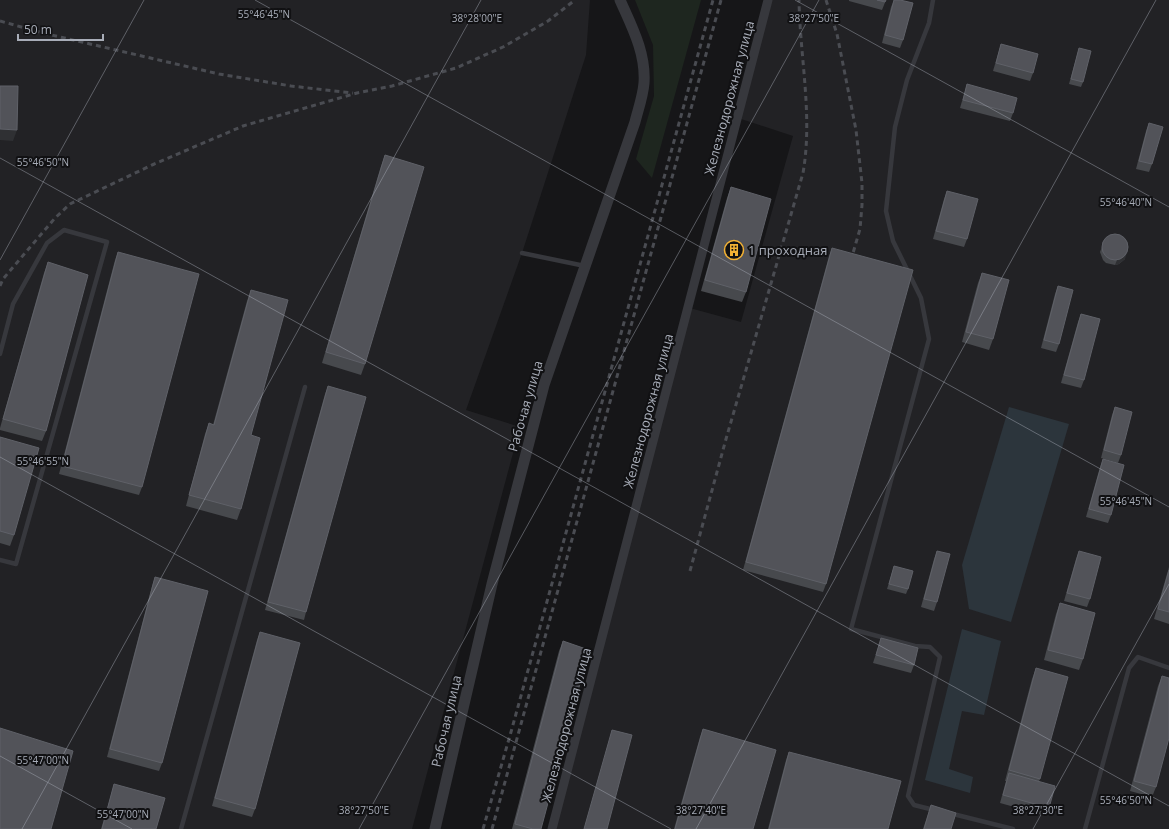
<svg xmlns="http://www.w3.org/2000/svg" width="1169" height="829" font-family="'Open Sans',sans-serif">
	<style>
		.built { fill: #222225 }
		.green { fill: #1e261f }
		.water { fill: #2c353c }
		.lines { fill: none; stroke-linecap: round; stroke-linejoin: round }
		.service { stroke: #37383d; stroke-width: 4.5 }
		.minor { stroke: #37383d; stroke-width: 9 }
		.tertiary { stroke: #37383d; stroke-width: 11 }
		.rail { stroke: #4a4c52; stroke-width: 3; stroke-dasharray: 5 4; stroke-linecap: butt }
		.wall { fill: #47494d }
		.shaded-wall { fill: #2f3033 }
		.building { fill: #525359; stroke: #5f6168 }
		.ticks { fill: none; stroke: #a8adb8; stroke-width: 1; stroke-opacity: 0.45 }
		.labels { text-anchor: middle; stroke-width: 4; stroke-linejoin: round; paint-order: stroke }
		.street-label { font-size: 13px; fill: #a8adb8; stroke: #111113 }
		.poi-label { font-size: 13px; fill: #a8adb8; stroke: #111113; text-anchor: start }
		.ticks-label { font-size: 10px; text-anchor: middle; fill: #a8adb8; stroke: #111113; stroke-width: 4; stroke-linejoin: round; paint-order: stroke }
	</style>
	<rect width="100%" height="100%" fill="#161618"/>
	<!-- built -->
	<g class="built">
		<polygon points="0,0 590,0 586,55 522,253 466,410 520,427 412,829 0,829"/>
		<polygon points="768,0 1169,0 1169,829 556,829 686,307 741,322 793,136 738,118"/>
	</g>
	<!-- green -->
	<polygon class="green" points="635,0 701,0 652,178 636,159 654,96 653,45"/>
	<!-- water -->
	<g class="water">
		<polygon points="1009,407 1069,424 1011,622 969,609 962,565"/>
		<polygon points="962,629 1001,641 984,715 962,711 949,769 973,777 970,793 925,780"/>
	</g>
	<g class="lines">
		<!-- service -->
		<g class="service">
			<polyline points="933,0 929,23 907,80 895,127 886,211 893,241 921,298 929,339 851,629 915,646 930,647 940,657 908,796 914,805 934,810"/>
			<polyline points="522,253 585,266"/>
			<polyline points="0,354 13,304 47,243 64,230 107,242 16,564 0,560"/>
			<polyline points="949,813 1013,829"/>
			<polyline points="181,829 305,387"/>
			<polyline points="1085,829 1129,668 1138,657 1169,668"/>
		</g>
		<!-- minor -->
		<polyline class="minor" points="552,829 768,0"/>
		<!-- tertiary -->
		<path class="tertiary" d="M435,829L492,584L544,385L635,122C638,110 643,96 644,83C646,53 632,27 620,0"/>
		<!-- rail -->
		<g class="rail">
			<polyline points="826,0 837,34 856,130 862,183 862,205 860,229 851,260"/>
			<polyline points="0,21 43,33 219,74 291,86 353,93"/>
			<polyline points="0,286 3,279 55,218 70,204 152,165 243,126 357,93 392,86 456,68 503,47 548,21 575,0"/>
			<path d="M690,571L726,439L803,173C813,116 800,58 799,0"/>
			<polyline points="483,829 511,732 713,0"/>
			<polyline points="492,829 721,0"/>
		</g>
	</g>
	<!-- wall -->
	<g class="wall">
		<polygon points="849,0 886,0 882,10 849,1"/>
		<polygon points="894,0 903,40 900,48 882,43 891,7"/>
		<polygon points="1001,44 1033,73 1030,81 993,71"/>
		<polygon points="1079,48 1083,82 1081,87 1069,84"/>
		<polygon points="967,84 1013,113 1010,121 960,108"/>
		<polygon points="1149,123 1152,164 1149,172 1136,169 1146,131"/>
		<polygon points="385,155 365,364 361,375 322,363 381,166"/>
		<polygon points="731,187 746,292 742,302 701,291 727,198"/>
		<polygon points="947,191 967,239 964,247 933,239 944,199"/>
		<polygon points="1105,239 1125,259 1119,264 1115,265 1106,263 1103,260 1100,252"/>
		<polygon points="832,248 826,584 823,592 743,570 829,256"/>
		<polygon points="118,252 142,487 139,495 59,474 115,260"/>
		<polygon points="48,262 46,431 42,441 0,430 0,428 44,273"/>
		<polygon points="982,273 993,339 989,350 962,342 978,283"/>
		<polygon points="1058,286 1059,344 1056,352 1041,348 1055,294"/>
		<polygon points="251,290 251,435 241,509 237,520 186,506 205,434 209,423 213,425 247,301"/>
		<polygon points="1081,314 1084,380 1081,388 1061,383 1078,322"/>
		<polygon points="328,386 306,612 304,620 265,610 325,394"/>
		<polygon points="1115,407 1121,455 1118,463 1101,458 1112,415"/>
		<polygon points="0,437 14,535 10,546 0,543"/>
		<polygon points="1103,459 1111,515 1108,523 1086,517 1100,467"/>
		<polygon points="937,551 937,602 934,611 921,607 934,559"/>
		<polygon points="1079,551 1090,599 1087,607 1064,601 1076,559"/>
		<polygon points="894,566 908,589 906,594 887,589"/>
		<polygon points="1169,567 1169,624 1154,619"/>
		<polygon points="155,577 162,763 159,771 107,757 152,586"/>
		<polygon points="1060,603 1083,659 1079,670 1044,660 1056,614"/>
		<polygon points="260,632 255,809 252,817 212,806 257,640"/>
		<polygon points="881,638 914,665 911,673 873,663"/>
		<polygon points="563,641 541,829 512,829 559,651"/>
		<polygon points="1036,668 1040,779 1039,781 1049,808 1046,816 1000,803 1006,781 1005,781 1032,679"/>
		<polygon points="1162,676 1156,787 1152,797 1130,791 1158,686"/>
		<polygon points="703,729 753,829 674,829 700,737"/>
		<polygon points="789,752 888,829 768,829 786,760"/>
		<polygon points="114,784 156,829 101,829 112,792"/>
		<polygon points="931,805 951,829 923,829"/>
	</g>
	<!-- shaded-wall -->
	<g class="shaded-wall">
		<polygon points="0,129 17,130 13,141 0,140"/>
		<polygon points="1127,253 1125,259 1119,264 1115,265 1117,260"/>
	</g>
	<!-- building -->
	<g class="building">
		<polygon points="877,0 886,0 885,2"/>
		<polygon points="894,0 900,0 913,3 903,40 885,35"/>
		<polygon points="1001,44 1038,54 1033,73 996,63"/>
		<polygon points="1079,48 1091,51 1083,82 1071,79"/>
		<polygon points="967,84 1017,98 1013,113 963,100"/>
		<polygon points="0,86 18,86 17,130 0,129"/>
		<polygon points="1149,123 1163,127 1152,164 1139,161"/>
		<polygon points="385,155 424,167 365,364 326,352"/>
		<polygon points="731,187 771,199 746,292 705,280"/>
		<polygon points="947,191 978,199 967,239 936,231"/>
		<circle cx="1115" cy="247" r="13"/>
		<polygon points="832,248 913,270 826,584 746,562"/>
		<polygon points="118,252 199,274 142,487 62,466"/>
		<polygon points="48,262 88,275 46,431 3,419"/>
		<polygon points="982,273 1009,280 993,339 966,332"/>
		<polygon points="1058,286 1073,290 1059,344 1044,340"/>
		<polygon points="251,290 288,300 251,435 260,438 241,509 189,495 209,423 214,425"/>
		<polygon points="1081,314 1100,319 1084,380 1064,375"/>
		<polygon points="328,386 366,397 306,612 268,602"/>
		<polygon points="1115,407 1132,412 1121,455 1104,450"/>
		<polygon points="0,437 39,448 14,535 0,531"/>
		<polygon points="1103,459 1124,465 1111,515 1089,509"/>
		<polygon points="937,551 950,554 937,602 924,599"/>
		<polygon points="1079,551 1101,557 1090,599 1067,593"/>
		<polygon points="894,566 913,571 908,589 889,584"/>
		<polygon points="1169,570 1169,612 1158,609"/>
		<polygon points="155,577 208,591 162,763 110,749"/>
		<polygon points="1060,603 1095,613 1083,659 1048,650"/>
		<polygon points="260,632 300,643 255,809 215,798"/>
		<polygon points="881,638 918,648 914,665 876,655"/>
		<polygon points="563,641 589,650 541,829 533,829 515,824"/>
		<polygon points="1036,668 1068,677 1040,779 1009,770"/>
		<polygon points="1162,676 1169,678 1169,738 1156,787 1134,781"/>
		<polygon points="0,728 73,751 51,829 0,829"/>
		<polygon points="703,729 776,750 753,829 675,829"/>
		<polygon points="612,730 632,735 607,829 584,829"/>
		<polygon points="789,752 901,781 888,829 769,829"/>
		<polygon points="1009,773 1055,786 1049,808 1003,795"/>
		<polygon points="114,784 165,798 156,829 102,829"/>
		<polygon points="931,805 956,813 951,829 924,829"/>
	</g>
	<!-- ticks -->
	<path class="ticks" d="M255,0L1169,507M795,0L1169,207M0,158L1169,806M0,260L144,0M0,457L671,829M0,756L132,829M22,829L481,0M359,829L819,0M696,829L1156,0M1033,829L1169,584"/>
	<!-- icons -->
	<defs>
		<symbol id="building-ring" viewBox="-11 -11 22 22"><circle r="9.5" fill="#111113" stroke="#f2b134" stroke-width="1.5"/><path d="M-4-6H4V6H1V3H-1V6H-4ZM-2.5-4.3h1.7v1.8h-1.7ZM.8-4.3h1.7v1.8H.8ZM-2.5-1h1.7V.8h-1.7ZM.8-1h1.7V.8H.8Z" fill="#f2b134"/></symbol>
	</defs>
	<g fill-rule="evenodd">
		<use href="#building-ring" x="723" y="239" width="22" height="22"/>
	</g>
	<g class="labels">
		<!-- street labels -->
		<g class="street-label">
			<text transform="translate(729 98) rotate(-75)" y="5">Железнодорожная улица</text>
			<text transform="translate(525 406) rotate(-74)" y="5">Рабочая улица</text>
			<text transform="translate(648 411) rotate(-75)" y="5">Железнодорожная улица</text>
			<text transform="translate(446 721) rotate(-77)" y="5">Рабочая улица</text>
			<text transform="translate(566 725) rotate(-75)" y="5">Железнодорожная улица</text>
		</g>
		<!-- poi labels -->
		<g class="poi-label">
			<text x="748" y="255">1 проходная</text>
		</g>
	</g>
	<g class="ticks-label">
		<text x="264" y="18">55°46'45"N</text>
		<text x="477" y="22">38°28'00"E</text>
		<text x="814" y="22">38°27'50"E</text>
		<text x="43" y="166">55°46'50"N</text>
		<text x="1126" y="206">55°46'40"N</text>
		<text x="43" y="465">55°46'55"N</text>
		<text x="1126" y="505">55°46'45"N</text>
		<text x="43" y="764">55°47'00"N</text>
		<text x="1126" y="804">55°46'50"N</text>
		<text x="364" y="814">38°27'50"E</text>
		<text x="701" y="814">38°27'40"E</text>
		<text x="1038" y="814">38°27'30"E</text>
		<text x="123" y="818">55°47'00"N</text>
	</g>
	<!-- scale -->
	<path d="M18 34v6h85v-6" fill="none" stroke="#a8adb8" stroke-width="2"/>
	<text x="24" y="34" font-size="12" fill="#a8adb8" stroke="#111113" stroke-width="3" paint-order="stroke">50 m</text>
</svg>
